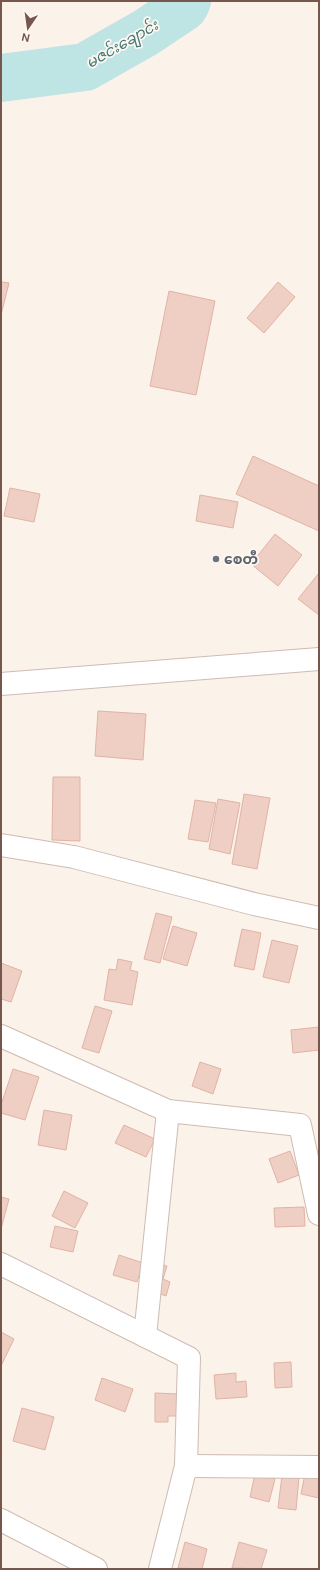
<svg xmlns="http://www.w3.org/2000/svg" width="320" height="1570" font-family="'DM Sans','Noto Sans Myanmar',sans-serif">
	<style>
		.lines { fill: none; stroke-linecap: round; stroke-linejoin: round }
		.river { stroke: #bfe4e4; stroke-width: 48 }
		.building { fill: #efcec3; stroke: #e1b3a5 }
		.minor-casing { stroke: #cfbbb2; stroke-width: 24 }
		.minor { stroke: #fff; stroke-width: 22 }
		.worship-dot { fill: #6b7280; stroke: #fef7f0; stroke-width: 1.5 }
		.labels { text-anchor: middle; stroke-width: 3.5; stroke-linejoin: round; paint-order: stroke }
		.worship-label { font-size: 14px; font-weight: bold; fill: #5b616d; stroke: #fef7f0; text-anchor: start }
		.water-label { font-size: 15px; font-style: italic; fill: #427878; stroke: #fef7f0 }
	</style>
	<rect width="100%" height="100%" fill="#fbf2ea"/>
	<g class="lines">
		<!-- river -->
		<polyline class="river" points="1,78 85,67 145,33 184,7 187,1"/>
	</g>
	<!-- building -->
	<g class="building">
		<polygon points="1,282 9,283 1,315"/>
		<polygon points="278,282 295,297 264,333 247,318"/>
		<polygon points="169,291 215,301 196,395 150,386"/>
		<polygon points="253,456 319,486 319,531 236,494"/>
		<polygon points="10,488 40,494 34,522 4,516"/>
		<polygon points="200,495 238,502 233,528 196,521"/>
		<polygon points="275,534 302,555 278,586 251,564"/>
		<polygon points="319,573 319,615 298,599"/>
		<polygon points="98,711 146,714 143,760 95,756"/>
		<polygon points="53,777 80,777 80,841 52,840"/>
		<polygon points="244,794 270,798 257,869 232,864"/>
		<polygon points="218,799 240,803 230,854 209,849"/>
		<polygon points="195,800 216,803 208,842 188,839"/>
		<polygon points="156,913 172,917 160,963 144,959"/>
		<polygon points="173,926 197,933 187,966 163,959"/>
		<polygon points="242,929 261,933 254,970 234,966"/>
		<polygon points="272,940 298,946 289,983 263,977"/>
		<polygon points="118,959 132,962 130,970 138,972 132,1005 104,1000 109,969 116,970"/>
		<polygon points="1,963 22,971 11,1002 1,999"/>
		<polygon points="95,1006 112,1011 99,1053 82,1048"/>
		<polygon points="319,1027 319,1050 293,1053 291,1030"/>
		<polygon points="200,1062 221,1069 213,1094 192,1086"/>
		<polygon points="13,1069 39,1077 25,1120 1,1113 1,1105"/>
		<polygon points="44,1110 72,1115 66,1150 38,1145"/>
		<polygon points="124,1125 155,1139 146,1157 115,1143"/>
		<polygon points="290,1151 299,1175 278,1183 269,1159"/>
		<polygon points="64,1191 88,1203 75,1228 52,1216"/>
		<polygon points="1,1197 9,1199 1,1229"/>
		<polygon points="304,1207 305,1226 275,1227 274,1208"/>
		<polygon points="55,1226 78,1231 73,1252 50,1247"/>
		<polygon points="119,1255 143,1263 137,1282 113,1275"/>
		<polygon points="149,1261 167,1266 163,1279 170,1282 166,1296 140,1287"/>
		<polygon points="1,1332 14,1339 1,1366"/>
		<polygon points="291,1362 292,1387 275,1388 274,1363"/>
		<polygon points="236,1373 236,1382 246,1381 247,1397 216,1399 214,1375"/>
		<polygon points="102,1378 133,1389 125,1412 95,1400"/>
		<polygon points="155,1393 179,1394 178,1416 168,1416 168,1422 155,1422"/>
		<polygon points="22,1408 54,1417 45,1450 13,1441"/>
		<polygon points="255,1474 275,1479 269,1502 250,1497"/>
		<polygon points="305,1474 319,1477 319,1498 301,1494"/>
		<polygon points="282,1475 299,1477 296,1510 278,1508"/>
		<polygon points="185,1542 207,1549 202,1569 178,1568"/>
		<polygon points="239,1542 267,1550 261,1569 232,1568"/>
	</g>
	<g class="lines">
		<defs>
			<g id="minor">
				<polyline points="1,684 319,659"/>
				<polyline points="1,845 74,857 254,904 319,918"/>
				<polyline points="1,1036 168,1111 300,1125 319,1214"/>
				<polyline points="1,1264 189,1358 186,1466 160,1569"/>
				<polyline points="145,1336 168,1111"/>
				<polyline points="186,1466 319,1467"/>
				<polyline points="1,1520 96,1569"/>
			</g>
		</defs>
		<!-- minor casing -->
		<use href="#minor" class="minor-casing"/>
		<!-- minor -->
		<use href="#minor" class="minor"/>
	</g>
	<!-- markers -->
	<circle class="worship-dot" cx="216" cy="559" r="4"/>
	<g class="labels">
		<!-- worship labels -->
		<g class="worship-label">
			<text x="224" y="564">စေတီ</text>
		</g>
		<!-- water labels -->
		<g class="water-label">
			<text transform="translate(122 44) rotate(-30)" y="5">မဇင်းချောင်း</text>
		</g>
	</g>
	<!-- border -->
	<rect width="320" height="1570" fill="none" stroke="#75574e" stroke-width="4"/>
	<!-- north arrow -->
	<g transform="translate(28 28) rotate(193)" stroke="#fef7f0" stroke-width="3" paint-order="stroke">
	<path d="M0-3L7 15L0 10L-7 15Z" fill="#75574e"/>
	<text y="-6" font-size="11" font-weight="bold" text-anchor="middle" fill="#75574e">N</text>
	</g>
</svg>
